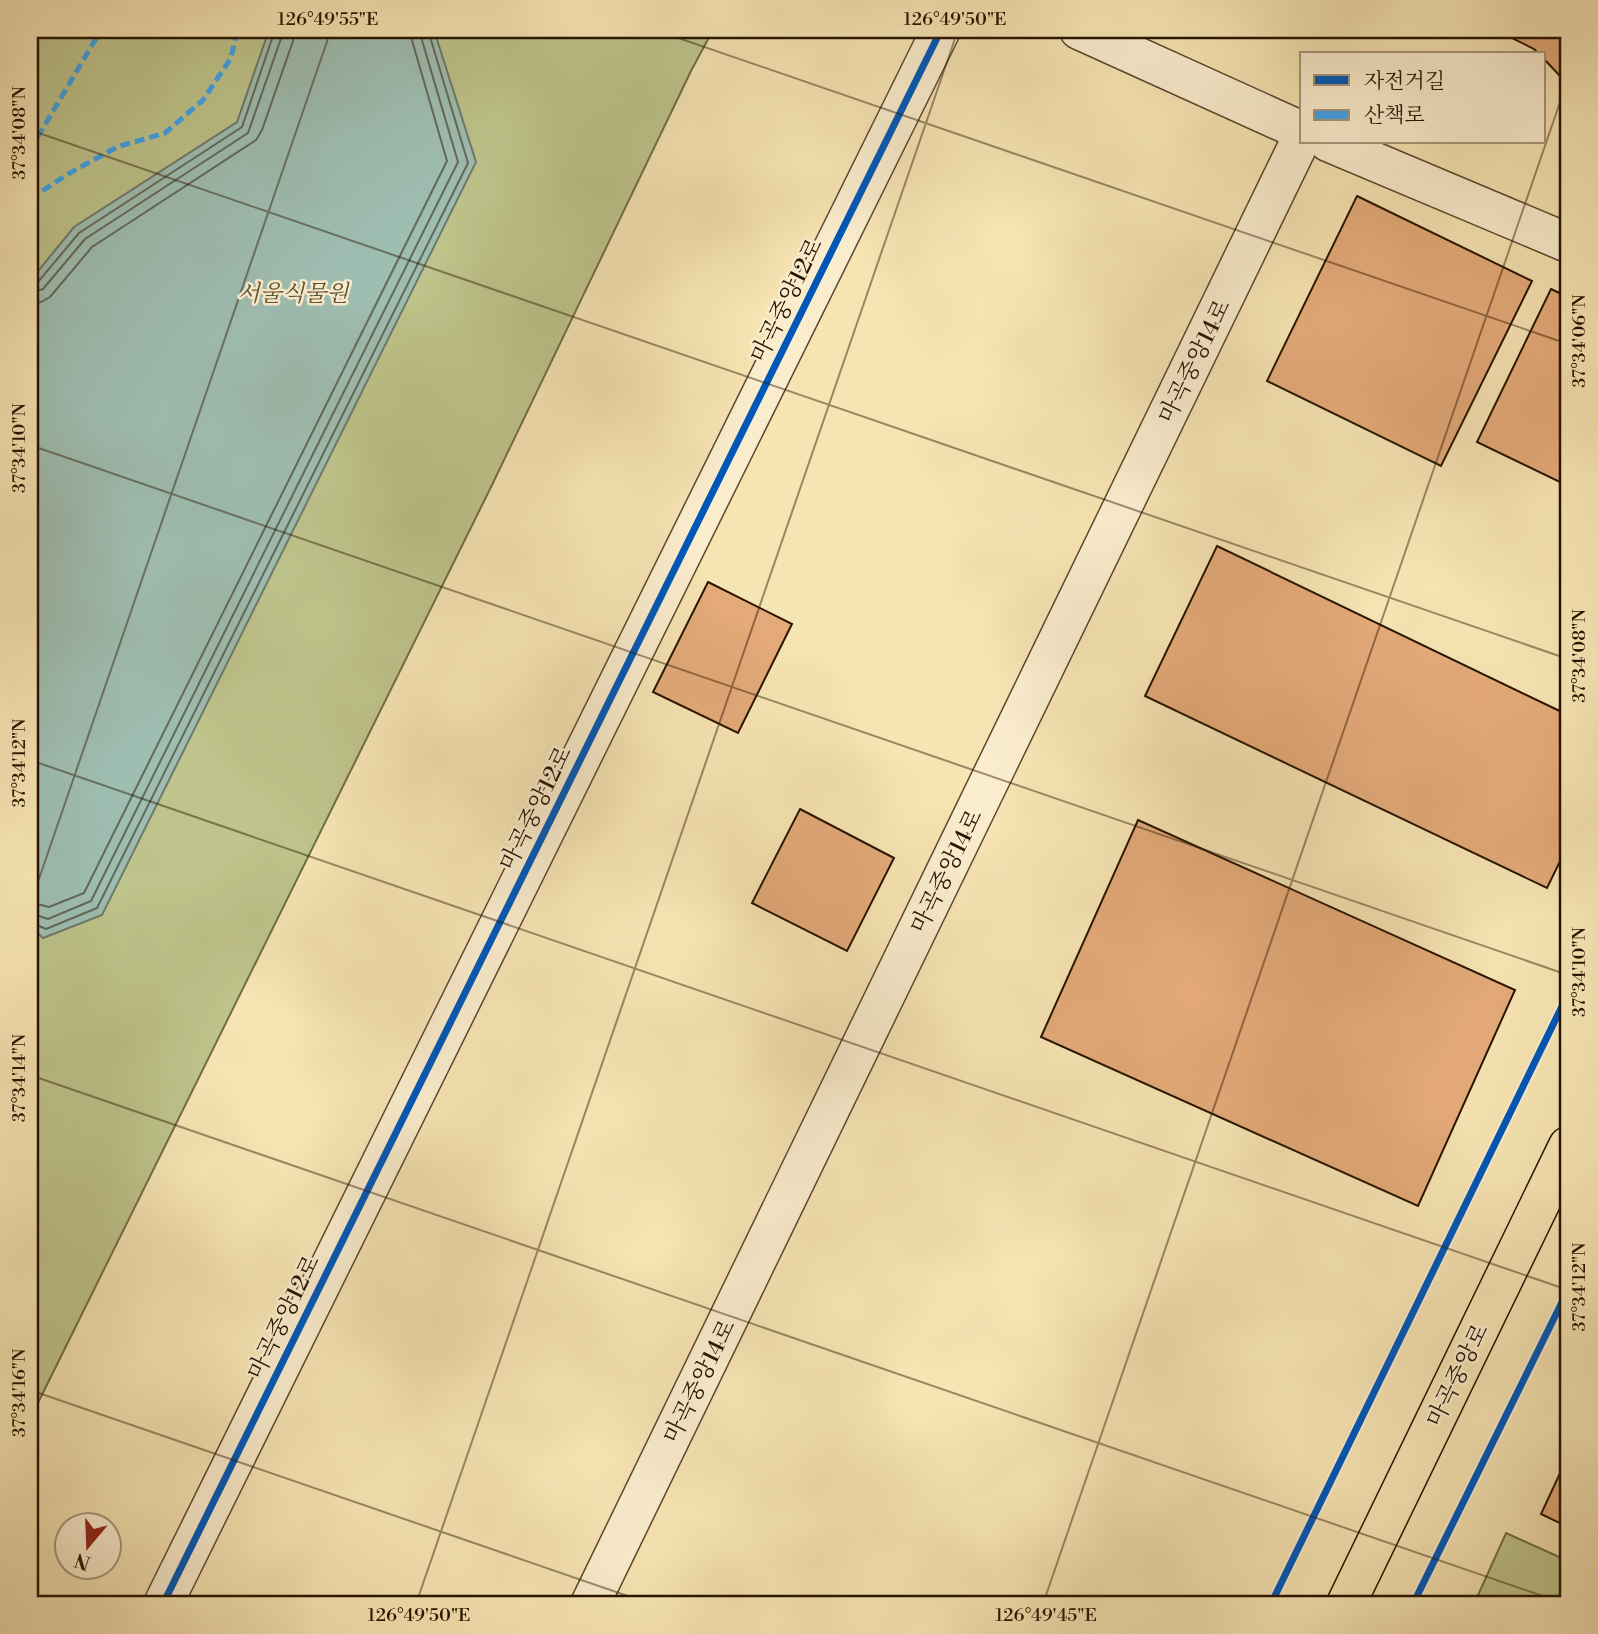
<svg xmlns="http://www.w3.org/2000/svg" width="1598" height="1634" font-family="'Libre Bodoni','Noto Serif KR',serif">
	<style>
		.green { fill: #bec48b; stroke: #726c46; stroke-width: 2 }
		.water { fill: #9ebeb2; stroke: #6e7a6b; stroke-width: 2 }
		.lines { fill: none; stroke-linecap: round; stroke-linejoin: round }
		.shore { stroke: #62695a; stroke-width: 2 }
		.building { fill: #e4aa79; stroke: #271401; stroke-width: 2 }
		.minor-casing { stroke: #5b482e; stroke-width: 41 }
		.major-casing { stroke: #271401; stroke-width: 41 }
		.minor { stroke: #faedce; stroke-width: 38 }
		.major { stroke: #f7e4b3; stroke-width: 38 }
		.quiet { stroke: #3ea2e9; stroke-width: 5; stroke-dasharray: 10 5; stroke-linecap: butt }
		.cycleway-casing { stroke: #faedce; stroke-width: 11 }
		.cycleway { stroke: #0057b8; stroke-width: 7 }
		.ticks { fill: none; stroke: #271401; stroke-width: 2; stroke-opacity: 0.45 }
		.labels { text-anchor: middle; stroke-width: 5; stroke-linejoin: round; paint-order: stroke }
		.park-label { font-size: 23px; font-style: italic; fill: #5c5231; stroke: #faedce }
		.street-label { font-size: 23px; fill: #271401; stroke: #faedce }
		.neatline { fill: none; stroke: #271401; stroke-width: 2.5 }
		.ticks-label { font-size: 18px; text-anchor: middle; fill: #271401 }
	</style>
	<rect width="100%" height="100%" fill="#f7e4b3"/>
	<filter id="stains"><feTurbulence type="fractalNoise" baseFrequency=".00286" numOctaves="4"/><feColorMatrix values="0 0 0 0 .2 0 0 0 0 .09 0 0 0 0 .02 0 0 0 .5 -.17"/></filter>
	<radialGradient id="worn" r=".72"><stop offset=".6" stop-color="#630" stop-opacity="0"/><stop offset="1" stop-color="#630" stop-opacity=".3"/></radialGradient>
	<!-- green -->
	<g class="green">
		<polygon points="30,30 713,30 691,71 492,485 30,1419"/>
		<polygon points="1506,1533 1568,1561 1568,1604 1474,1604"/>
	</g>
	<!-- water -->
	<polygon class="water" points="269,30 434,30 476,162 102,915 43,938 30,926 30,281 74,227 237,122"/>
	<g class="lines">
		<!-- shore -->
		<g class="shore">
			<polyline points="30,284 38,282 79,233 242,127 275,30"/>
			<polyline points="30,293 43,289 85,239 248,133 284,30"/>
			<polyline points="30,304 41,302 50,297 92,247 256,140 262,130 293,41 294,30"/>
			<polyline points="30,902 49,907 84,893 447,161 409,30"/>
			<polyline points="30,913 48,919 91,901 458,162 419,30"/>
			<polyline points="30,922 46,929 97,908 468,163 428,30"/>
		</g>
	</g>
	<!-- building -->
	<g class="building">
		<polygon points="1496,30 1568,30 1568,91 1562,78 1544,59 1544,54 1539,54 1534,49"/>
		<polygon points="1357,196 1532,281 1441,466 1267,381"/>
		<polygon points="1551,289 1568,297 1568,486 1477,442"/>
		<polygon points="1217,546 1568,715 1568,845 1547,888 1145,696"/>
		<polygon points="708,582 792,624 738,733 653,692"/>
		<polygon points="800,809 894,858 847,951 752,903"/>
		<polygon points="1138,820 1515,990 1418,1206 1041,1037"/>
		<polygon points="1568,1456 1568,1527 1541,1514"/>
	</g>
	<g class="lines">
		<defs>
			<g id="minor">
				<polyline points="1079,30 1302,131"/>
				<polyline points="1328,142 1568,243"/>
				<polyline points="163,1604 941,30"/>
				<polyline points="590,1604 1302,137"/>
			</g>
			<polyline id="major" points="1346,1604 1568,1146"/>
		</defs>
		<!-- minor casing -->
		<use href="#minor" class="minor-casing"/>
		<!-- major casing -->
		<use href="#major" class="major-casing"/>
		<!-- minor -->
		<use href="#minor" class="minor"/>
		<!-- major -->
		<use href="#major" class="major"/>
		<!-- quiet -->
		<g class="quiet">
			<polyline points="30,150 101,30"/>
			<polyline points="30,199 68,174 117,147 165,133 203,100 231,58 237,30"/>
		</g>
		<defs>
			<g id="cycleway">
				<polyline points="163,1604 941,30"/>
				<polyline points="1271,1604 1568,994"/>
				<polyline points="1413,1604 1568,1290"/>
			</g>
		</defs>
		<!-- cycleway casing -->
		<use href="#cycleway" class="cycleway-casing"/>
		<!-- cycleway -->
		<use href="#cycleway" class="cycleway"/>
	</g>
	<!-- ticks -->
	<path class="ticks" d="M655,30L1568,344M30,130L1568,659M30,445L1568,975M30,760L1568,1290M30,905L331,30M30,1075L1566,1604M30,1390L651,1604M416,1604L958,30M1043,1604L1568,79"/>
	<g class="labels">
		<!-- park labels -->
		<g class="park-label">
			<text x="293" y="301">서울식물원</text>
		</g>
		<!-- street labels -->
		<g class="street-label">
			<text transform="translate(786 300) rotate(-64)" y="8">마곡중앙12로</text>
			<text transform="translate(1194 361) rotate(-64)" y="8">마곡중앙14로</text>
			<text transform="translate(535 808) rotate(-64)" y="8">마곡중앙12로</text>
			<text transform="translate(946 871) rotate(-64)" y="8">마곡중앙14로</text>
			<text transform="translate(283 1317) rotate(-64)" y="8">마곡중앙12로</text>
			<text transform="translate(1457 1375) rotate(-64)" y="8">마곡중앙로</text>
			<text transform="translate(699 1381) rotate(-64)" y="8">마곡중앙14로</text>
		</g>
	</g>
	<!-- margin -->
	<rect width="1598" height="1634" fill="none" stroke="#f7e4b3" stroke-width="77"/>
	<!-- legend -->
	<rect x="1300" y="52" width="245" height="91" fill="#faedce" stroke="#a6967c" stroke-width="2"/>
	<rect x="1314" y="75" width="35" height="10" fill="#0057b8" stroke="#a6967c" stroke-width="2"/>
	<text x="1364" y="88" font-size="21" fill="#271401">자전거길</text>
	<rect x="1314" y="110" width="35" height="10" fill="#3ea2e9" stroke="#a6967c" stroke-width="2"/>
	<text x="1364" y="122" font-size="21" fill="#271401">산책로</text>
	<!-- north arrow -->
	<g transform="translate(88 1546) rotate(199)"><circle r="33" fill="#faedce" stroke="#a6967c" stroke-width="2"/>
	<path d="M0-5L12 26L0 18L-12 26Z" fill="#8f2418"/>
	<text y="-10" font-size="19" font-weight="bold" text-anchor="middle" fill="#271401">N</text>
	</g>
	<rect x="38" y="38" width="1522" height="1558" class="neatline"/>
	<g class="ticks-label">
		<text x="328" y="25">126°49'55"E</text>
		<text x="955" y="25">126°49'50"E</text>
		<text transform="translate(19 133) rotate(-90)" y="6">37°34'08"N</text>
		<text transform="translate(1579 341) rotate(-90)" y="6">37°34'06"N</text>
		<text transform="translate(19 448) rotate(-90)" y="6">37°34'10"N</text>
		<text transform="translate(1579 656) rotate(-90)" y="6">37°34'08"N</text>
		<text transform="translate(19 763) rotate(-90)" y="6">37°34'12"N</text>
		<text transform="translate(1579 972) rotate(-90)" y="6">37°34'10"N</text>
		<text transform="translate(19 1078) rotate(-90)" y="6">37°34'14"N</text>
		<text transform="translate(1579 1287) rotate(-90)" y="6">37°34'12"N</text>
		<text transform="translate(19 1393) rotate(-90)" y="6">37°34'16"N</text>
		<text x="419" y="1621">126°49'50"E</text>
		<text x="1046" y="1621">126°49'45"E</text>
	</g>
	<rect width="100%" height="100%" filter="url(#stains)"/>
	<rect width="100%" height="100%" fill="url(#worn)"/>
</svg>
